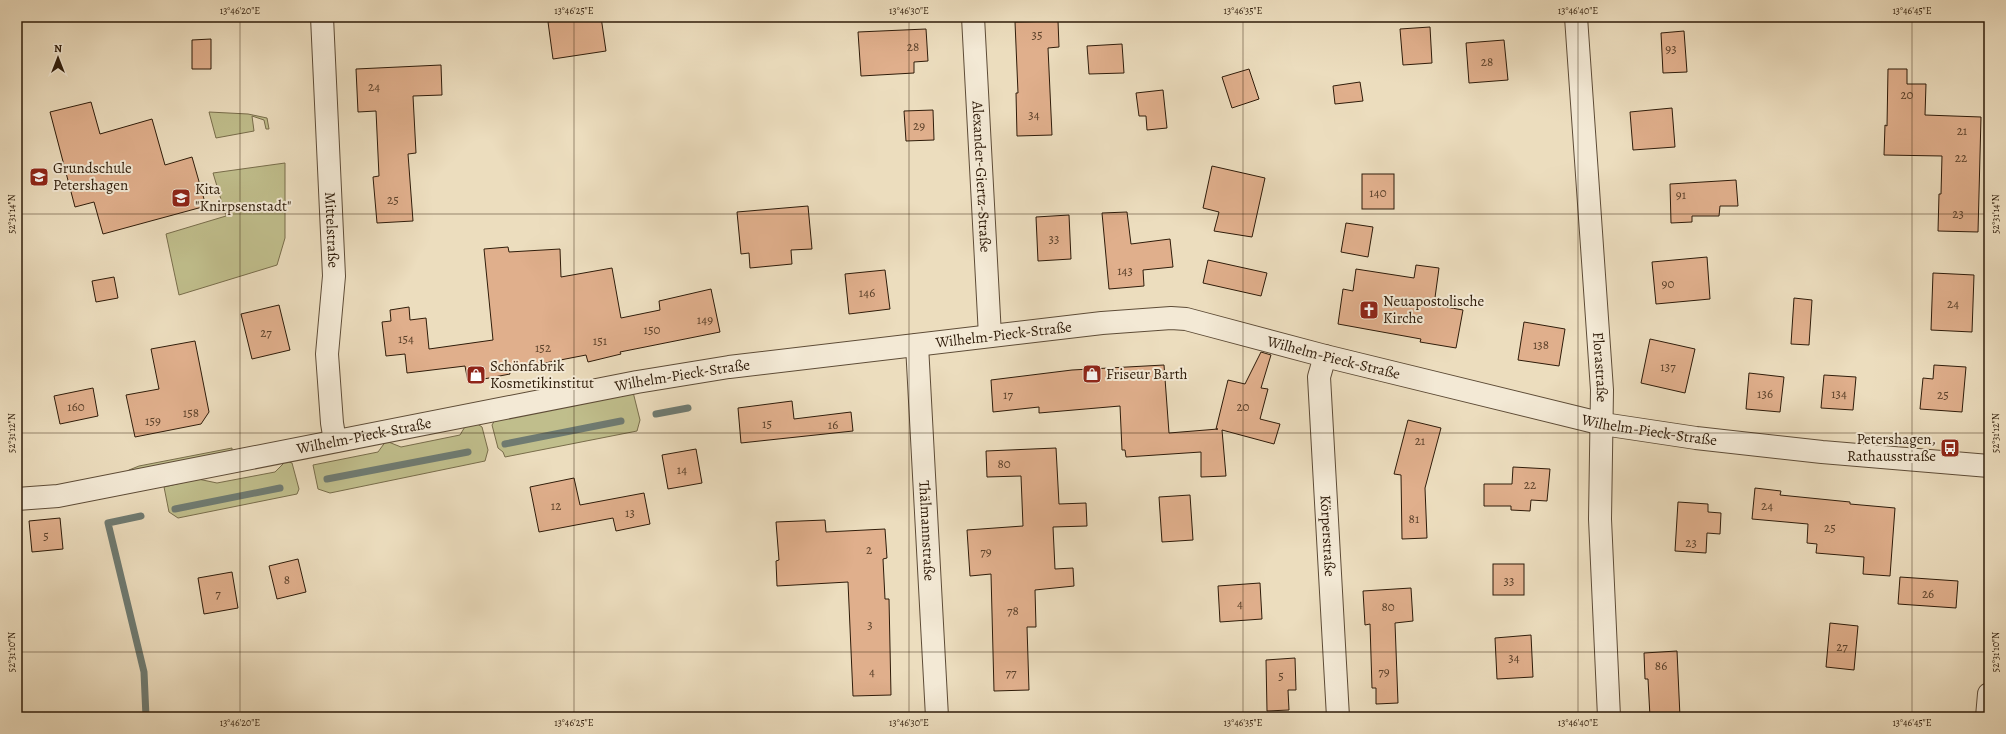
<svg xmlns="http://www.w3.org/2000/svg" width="2006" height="734" font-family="Alegreya,serif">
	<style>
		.green { fill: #c0be8c; stroke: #786d4b }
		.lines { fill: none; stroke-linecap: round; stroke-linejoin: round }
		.stream { stroke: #6f7b72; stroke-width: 7 }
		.building { fill: #e0af8c; stroke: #2f1c0a }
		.minor-casing { stroke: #5e4c37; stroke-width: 24 }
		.tertiary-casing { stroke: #5e4c37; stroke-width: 24 }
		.minor { stroke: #f3e9d5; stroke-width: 22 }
		.tertiary { stroke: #f3e9d5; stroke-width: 22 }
		.ticks { fill: none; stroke: #2f1c0a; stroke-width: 1; stroke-opacity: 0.45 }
		.labels { text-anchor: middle; stroke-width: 4; stroke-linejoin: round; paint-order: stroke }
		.number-label { font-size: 13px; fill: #5b412a }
		.poi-label { font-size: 15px; fill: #2f1c0a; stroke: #f3e9d5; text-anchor: start }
		.street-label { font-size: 15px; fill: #2f1c0a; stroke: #f3e9d5 }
		.neatline { fill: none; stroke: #2f1c0a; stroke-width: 1.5 }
		.ticks-label { font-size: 10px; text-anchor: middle; fill: #2f1c0a }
	</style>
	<rect width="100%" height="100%" fill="#ecddbe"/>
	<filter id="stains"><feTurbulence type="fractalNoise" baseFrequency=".005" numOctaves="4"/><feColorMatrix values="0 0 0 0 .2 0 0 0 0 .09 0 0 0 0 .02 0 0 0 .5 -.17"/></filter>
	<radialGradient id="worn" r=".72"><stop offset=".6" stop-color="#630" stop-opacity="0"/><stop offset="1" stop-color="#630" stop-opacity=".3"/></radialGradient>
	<!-- green -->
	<g class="green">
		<polygon points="209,112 248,114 267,118 269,129 266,129 264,120 252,116 254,131 216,138"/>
		<polygon points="285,163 285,238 277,265 179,295 166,234 226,216 213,173"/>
		<polygon points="633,392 640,420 637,431 505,457 503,452 498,448 492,425 495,420"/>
		<polygon points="476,423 482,427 488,450 485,461 330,493 318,489 313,465 378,452 386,441 401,447 460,435 466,425"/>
		<polygon points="232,448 232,451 123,475 129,470 139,466"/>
		<polygon points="286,461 292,463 299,489 297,494 178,518 169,512 164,487 198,479 217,483 275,472"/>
	</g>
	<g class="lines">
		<!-- stream -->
		<g class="stream">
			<polyline points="656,414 688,408"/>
			<polyline points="505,444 621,421"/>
			<polyline points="327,479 468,452"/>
			<polyline points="175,509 280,488"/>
			<polyline points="141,516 108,523 144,672 146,717"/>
		</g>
	</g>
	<!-- building -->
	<g class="building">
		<polygon points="579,17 601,17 606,51 553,59 548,22"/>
		<polygon points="1058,21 1059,47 1048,48 1052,135 1017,136 1016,93 1018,93 1015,22"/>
		<polygon points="1430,27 1432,63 1403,65 1400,29"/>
		<polygon points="926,29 928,61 914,62 914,73 861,76 858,32"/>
		<polygon points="1684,31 1687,72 1663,73 1661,33"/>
		<polygon points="211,39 211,69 192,69 192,40"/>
		<polygon points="1504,40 1508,80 1469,83 1466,43"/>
		<polygon points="1122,44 1124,73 1089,74 1087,46"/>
		<polygon points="441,65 442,95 413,96 416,153 408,154 413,221 377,223 373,177 379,176 376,111 358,112 356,69"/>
		<polygon points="1249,69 1259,99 1232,108 1222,77"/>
		<polygon points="1888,69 1907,69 1907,84 1926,84 1925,115 1981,117 1978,232 1938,231 1939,194 1941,194 1942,156 1884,155 1885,125 1887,126"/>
		<polygon points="1360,82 1363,101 1335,104 1333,86"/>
		<polygon points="1163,90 1167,128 1147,130 1146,116 1139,116 1136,93"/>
		<polygon points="91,102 100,134 152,119 165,165 192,157 206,206 103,234 94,202 75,207 50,112"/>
		<polygon points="1672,108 1675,147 1633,150 1630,112"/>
		<polygon points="933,110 934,140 906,141 904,111"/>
		<polygon points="1212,166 1265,178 1252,237 1214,231 1219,212 1203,208"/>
		<rect x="1362" y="174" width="32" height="35"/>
		<polygon points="1736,180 1738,206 1720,206 1719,216 1692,216 1692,222 1671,223 1670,184"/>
		<polygon points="808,206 812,249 791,250 792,264 750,268 749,253 741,254 737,212"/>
		<polygon points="1127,212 1131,244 1170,239 1173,267 1143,270 1144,286 1109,289 1102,213"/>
		<polygon points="1069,215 1071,259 1038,261 1036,217"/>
		<polygon points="1346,223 1373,227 1368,257 1341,252"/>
		<polygon points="508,247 509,252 560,249 561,277 612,268 621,318 660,310 659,301 711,289 720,332 620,352 621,354 588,362 586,355 509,370 510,374 468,382 465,366 407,373 405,354 386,356 382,322 391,321 390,310 409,307 410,320 426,318 429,349 493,340 484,249"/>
		<polygon points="1707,257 1710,299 1656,304 1652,262"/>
		<polygon points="1208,260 1267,273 1261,296 1203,283"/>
		<polygon points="1416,265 1439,268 1434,305 1463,310 1456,348 1420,342 1421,339 1338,324 1343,289 1353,291 1356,269 1414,278"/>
		<polygon points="885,270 890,309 849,314 845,274"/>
		<polygon points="1933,273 1974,275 1972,332 1931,330"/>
		<polygon points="114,277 118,298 96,302 92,281"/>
		<polygon points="1794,298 1812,300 1809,345 1791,344"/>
		<polygon points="279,305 290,350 252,359 241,314"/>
		<polygon points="1524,322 1565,329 1559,366 1518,360"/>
		<polygon points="1650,339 1695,349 1685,393 1641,383"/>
		<polygon points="195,341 209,412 201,424 135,437 126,395 159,389 151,349"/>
		<polygon points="1261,352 1271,355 1261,388 1268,389 1260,419 1280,424 1274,444 1222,430 1226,476 1201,477 1201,452 1126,457 1125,450 1122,450 1120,406 1039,413 1039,407 993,412 991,380 1072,370 1164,365 1169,433 1218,429 1216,429 1228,380 1245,384"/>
		<polygon points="1934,365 1966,367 1962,412 1920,409 1923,378 1933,379"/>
		<polygon points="1749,373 1784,377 1780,412 1746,409"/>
		<polygon points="1824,375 1856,377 1853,410 1821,408"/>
		<polygon points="93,388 98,416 60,424 54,396"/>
		<polygon points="792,401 794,419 851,412 853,431 741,443 738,408"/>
		<polygon points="1408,420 1441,428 1425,488 1427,538 1402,539 1401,475 1394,474"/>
		<polygon points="1056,448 1059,504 1086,503 1087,526 1053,527 1055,569 1073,568 1074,586 1035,590 1036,627 1027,627 1029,690 994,691 991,574 970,576 967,530 1023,526 1021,476 987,477 986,451"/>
		<polygon points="696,449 702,483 668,489 662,455"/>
		<polygon points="1513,467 1550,469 1547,501 1531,500 1530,511 1511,510 1511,506 1484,506 1484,484 1512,484"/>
		<polygon points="574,478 580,505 644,493 650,524 616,531 613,518 539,532 530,487"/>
		<polygon points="1755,488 1781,491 1780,495 1850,502 1850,504 1895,508 1890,576 1863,574 1864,557 1816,553 1817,544 1807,543 1808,524 1752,519"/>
		<polygon points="1190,495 1193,540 1162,542 1159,497"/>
		<polygon points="1678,502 1708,504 1708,512 1721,513 1720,534 1707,533 1706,553 1675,551"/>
		<polygon points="60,518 63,549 32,552 29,521"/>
		<polygon points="825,520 826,532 885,529 887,558 883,559 885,599 889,599 891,695 853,696 848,582 777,586 776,561 779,560 776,522"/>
		<polygon points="298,559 306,592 277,599 269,566"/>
		<rect x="1493" y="564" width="31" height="31"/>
		<polygon points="232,572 238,608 204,614 198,578"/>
		<polygon points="1900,577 1958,581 1956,608 1898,604"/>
		<polygon points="1260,583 1262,619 1220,622 1218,586"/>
		<polygon points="1411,588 1413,621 1395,623 1398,703 1376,704 1376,688 1372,688 1370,624 1365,625 1363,591"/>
		<polygon points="1830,623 1858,626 1854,670 1826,667"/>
		<polygon points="1531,635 1533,677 1497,679 1495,638"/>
		<polygon points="1677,651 1680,717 1650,717 1648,679 1645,679 1644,653"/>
		<polygon points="1295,658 1296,690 1288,690 1289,710 1267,711 1266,660"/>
	</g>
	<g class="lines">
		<defs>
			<g id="minor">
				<path id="s1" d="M322,17L334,276L327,354L332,423L335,441"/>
				<path id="s2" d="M973,17L990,336"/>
				<path id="s3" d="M1576,17L1602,390L1600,519L1609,717"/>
				<path id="s4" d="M917,345L937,717"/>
				<path id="s5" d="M1325,356L1319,377L1338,717"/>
				<polyline points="1987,717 1989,694"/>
			</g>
			<g id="tertiary">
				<path id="s6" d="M17,499L58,496L637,382L729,367L1102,323L1171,318L1186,319L1325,356L1603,424L1696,438L1822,452L1989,466"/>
			</g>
		</defs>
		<!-- minor casing -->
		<use href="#minor" class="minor-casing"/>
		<!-- tertiary casing -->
		<use href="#tertiary" class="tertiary-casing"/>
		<!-- minor -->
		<use href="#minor" class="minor"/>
		<!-- tertiary -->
		<use href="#tertiary" class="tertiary"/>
	</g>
	<!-- ticks -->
	<path class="ticks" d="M240,17V717M574,17V717M909,17V717M1243,17V717M1578,17V717M1912,17V717M17,214H1989M17,433H1989M17,652H1989"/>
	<!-- icons -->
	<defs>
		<symbol id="school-square" viewBox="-11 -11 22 22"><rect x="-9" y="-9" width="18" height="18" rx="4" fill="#8f2418" stroke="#f3e9d5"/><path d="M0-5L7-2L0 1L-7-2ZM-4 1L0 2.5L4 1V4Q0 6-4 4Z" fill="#fff"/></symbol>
		<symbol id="church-square" viewBox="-11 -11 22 22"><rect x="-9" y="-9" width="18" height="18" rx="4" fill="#8f2418" stroke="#f3e9d5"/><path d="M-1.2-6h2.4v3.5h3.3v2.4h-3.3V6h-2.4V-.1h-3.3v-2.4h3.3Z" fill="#fff"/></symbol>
		<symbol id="shop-square" viewBox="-11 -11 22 22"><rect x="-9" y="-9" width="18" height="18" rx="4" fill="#8f2418" stroke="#f3e9d5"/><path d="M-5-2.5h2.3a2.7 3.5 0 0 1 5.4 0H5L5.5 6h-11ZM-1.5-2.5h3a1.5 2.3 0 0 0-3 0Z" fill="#fff"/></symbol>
		<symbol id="bus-square" viewBox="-11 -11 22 22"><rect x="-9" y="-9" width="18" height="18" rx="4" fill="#8f2418" stroke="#f3e9d5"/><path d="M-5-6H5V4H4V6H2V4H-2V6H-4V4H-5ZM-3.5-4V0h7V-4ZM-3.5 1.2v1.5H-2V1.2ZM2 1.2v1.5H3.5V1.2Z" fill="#fff"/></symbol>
	</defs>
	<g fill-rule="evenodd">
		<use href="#school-square" x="28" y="166" width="22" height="22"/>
		<use href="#school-square" x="170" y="187" width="22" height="22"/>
		<use href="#church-square" x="1358" y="299" width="22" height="22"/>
		<use href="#shop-square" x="1081" y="363" width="22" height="22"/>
		<use href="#shop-square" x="465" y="364" width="22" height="22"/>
		<use href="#bus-square" x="1939" y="437" width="22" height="22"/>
	</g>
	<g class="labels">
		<!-- number labels -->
		<g class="number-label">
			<text x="1037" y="39">35</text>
			<text x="913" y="51">28</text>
			<text x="1671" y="53">93</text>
			<text x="1487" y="66">28</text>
			<text x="374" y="91">24</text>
			<text x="1907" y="99">20</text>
			<text x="1034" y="119">34</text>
			<text x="919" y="130">29</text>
			<text x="1962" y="135">21</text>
			<text x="1961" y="162">22</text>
			<text x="1378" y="197">140</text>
			<text x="1681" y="199">91</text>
			<text x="393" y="204">25</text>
			<text x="1958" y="218">23</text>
			<text x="1054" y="243">33</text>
			<text x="1125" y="275">143</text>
			<text x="1668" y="288">90</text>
			<text x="867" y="297">146</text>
			<text x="1953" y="308">24</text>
			<text x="705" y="324">149</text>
			<text x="652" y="334">150</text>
			<text x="266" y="337">27</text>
			<text x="406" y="343">154</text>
			<text x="600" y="345">151</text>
			<text x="1541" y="349">138</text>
			<text x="543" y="352">152</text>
			<text x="1668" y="371">137</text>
			<text x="1765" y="398">136</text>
			<text x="1839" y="398">134</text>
			<text x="1008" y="399">17</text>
			<text x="1943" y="399">25</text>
			<text x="76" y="411">160</text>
			<text x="1243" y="411">20</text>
			<text x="191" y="417">158</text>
			<text x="153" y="425">159</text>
			<text x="767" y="428">15</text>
			<text x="833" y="429">16</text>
			<text x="1420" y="445">21</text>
			<text x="1004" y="468">80</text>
			<text x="682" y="474">14</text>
			<text x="1530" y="489">22</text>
			<text x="556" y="510">12</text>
			<text x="1767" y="510">24</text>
			<text x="630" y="517">13</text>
			<text x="1414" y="523">81</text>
			<text x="1830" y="532">25</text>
			<text x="46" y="540">5</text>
			<text x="1691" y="547">23</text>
			<text x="869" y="554">2</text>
			<text x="986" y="556">79</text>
			<text x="287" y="584">8</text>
			<text x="1509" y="585">33</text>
			<text x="218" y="598">7</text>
			<text x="1928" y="598">26</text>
			<text x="1240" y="608">4</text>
			<text x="1388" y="611">80</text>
			<text x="1013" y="615">78</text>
			<text x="870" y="629">3</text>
			<text x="1842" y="651">27</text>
			<text x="1514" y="662">34</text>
			<text x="1661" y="670">86</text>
			<text x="872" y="676">4</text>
			<text x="1384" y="676">79</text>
			<text x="1011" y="677">77</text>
			<text x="1281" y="680">5</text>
		</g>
		<!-- poi labels -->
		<g class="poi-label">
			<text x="53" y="173">Grundschule<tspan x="53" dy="17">Petershagen</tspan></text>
			<text x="195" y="194">Kita<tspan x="195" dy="17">"Knirpsenstadt"</tspan></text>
			<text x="1383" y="306">Neuapostolische<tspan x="1383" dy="17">Kirche</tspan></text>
			<text x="490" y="371">Schönfabrik<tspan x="490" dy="17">Kosmetikinstitut</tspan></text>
			<text x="1106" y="379">Friseur Barth</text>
			<text x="1936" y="444" text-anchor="end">Petershagen,<tspan x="1936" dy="17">Rathausstraße</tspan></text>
		</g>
		<!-- street labels -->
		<g class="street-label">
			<text dy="5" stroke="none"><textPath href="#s2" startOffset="160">Alexander-Giertz-Straße</textPath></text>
			<text dy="5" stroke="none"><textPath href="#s1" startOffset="213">Mittelstraße</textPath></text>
			<text dy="5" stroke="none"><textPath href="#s6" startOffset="1001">Wilhelm-Pieck-Straße</textPath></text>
			<text dy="5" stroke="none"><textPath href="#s6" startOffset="1337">Wilhelm-Pieck-Straße</textPath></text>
			<text dy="5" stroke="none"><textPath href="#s3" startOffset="351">Florastraße</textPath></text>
			<text dy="5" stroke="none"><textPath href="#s6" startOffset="677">Wilhelm-Pieck-Straße</textPath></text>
			<text dy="5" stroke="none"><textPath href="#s6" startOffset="1661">Wilhelm-Pieck-Straße</textPath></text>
			<text dy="5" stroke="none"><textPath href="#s6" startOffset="353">Wilhelm-Pieck-Straße</textPath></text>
			<text dy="5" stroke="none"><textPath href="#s4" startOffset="186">Thälmannstraße</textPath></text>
			<text dy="5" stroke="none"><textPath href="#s5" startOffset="181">Körperstraße</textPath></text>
		</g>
	</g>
	<!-- margin -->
	<rect width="2006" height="734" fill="none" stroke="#ecddbe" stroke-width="44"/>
	<!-- north arrow -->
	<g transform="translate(58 58)" stroke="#f3e9d5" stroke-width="3" paint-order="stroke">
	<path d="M0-3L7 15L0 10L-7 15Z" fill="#2f1c0a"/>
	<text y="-6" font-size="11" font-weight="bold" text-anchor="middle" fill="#2f1c0a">N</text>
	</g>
	<rect x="22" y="22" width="1962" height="690" class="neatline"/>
	<g class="ticks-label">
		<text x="240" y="14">13°46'20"E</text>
		<text x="574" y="14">13°46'25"E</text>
		<text x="909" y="14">13°46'30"E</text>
		<text x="1243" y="14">13°46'35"E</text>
		<text x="1578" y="14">13°46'40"E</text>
		<text x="1912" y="14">13°46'45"E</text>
		<text transform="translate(11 214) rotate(-90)" y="4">52°31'14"N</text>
		<text transform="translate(1995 214) rotate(-90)" y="4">52°31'14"N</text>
		<text transform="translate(11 433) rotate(-90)" y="4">52°31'12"N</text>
		<text transform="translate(1995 433) rotate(-90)" y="4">52°31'12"N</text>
		<text transform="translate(11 652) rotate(-90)" y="4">52°31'10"N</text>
		<text transform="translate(1995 652) rotate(-90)" y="4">52°31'10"N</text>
		<text x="240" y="726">13°46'20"E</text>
		<text x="574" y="726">13°46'25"E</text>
		<text x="909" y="726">13°46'30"E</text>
		<text x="1243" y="726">13°46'35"E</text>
		<text x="1578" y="726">13°46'40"E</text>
		<text x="1912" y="726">13°46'45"E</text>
	</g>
	<rect width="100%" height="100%" filter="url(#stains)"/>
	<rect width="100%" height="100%" fill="url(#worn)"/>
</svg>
